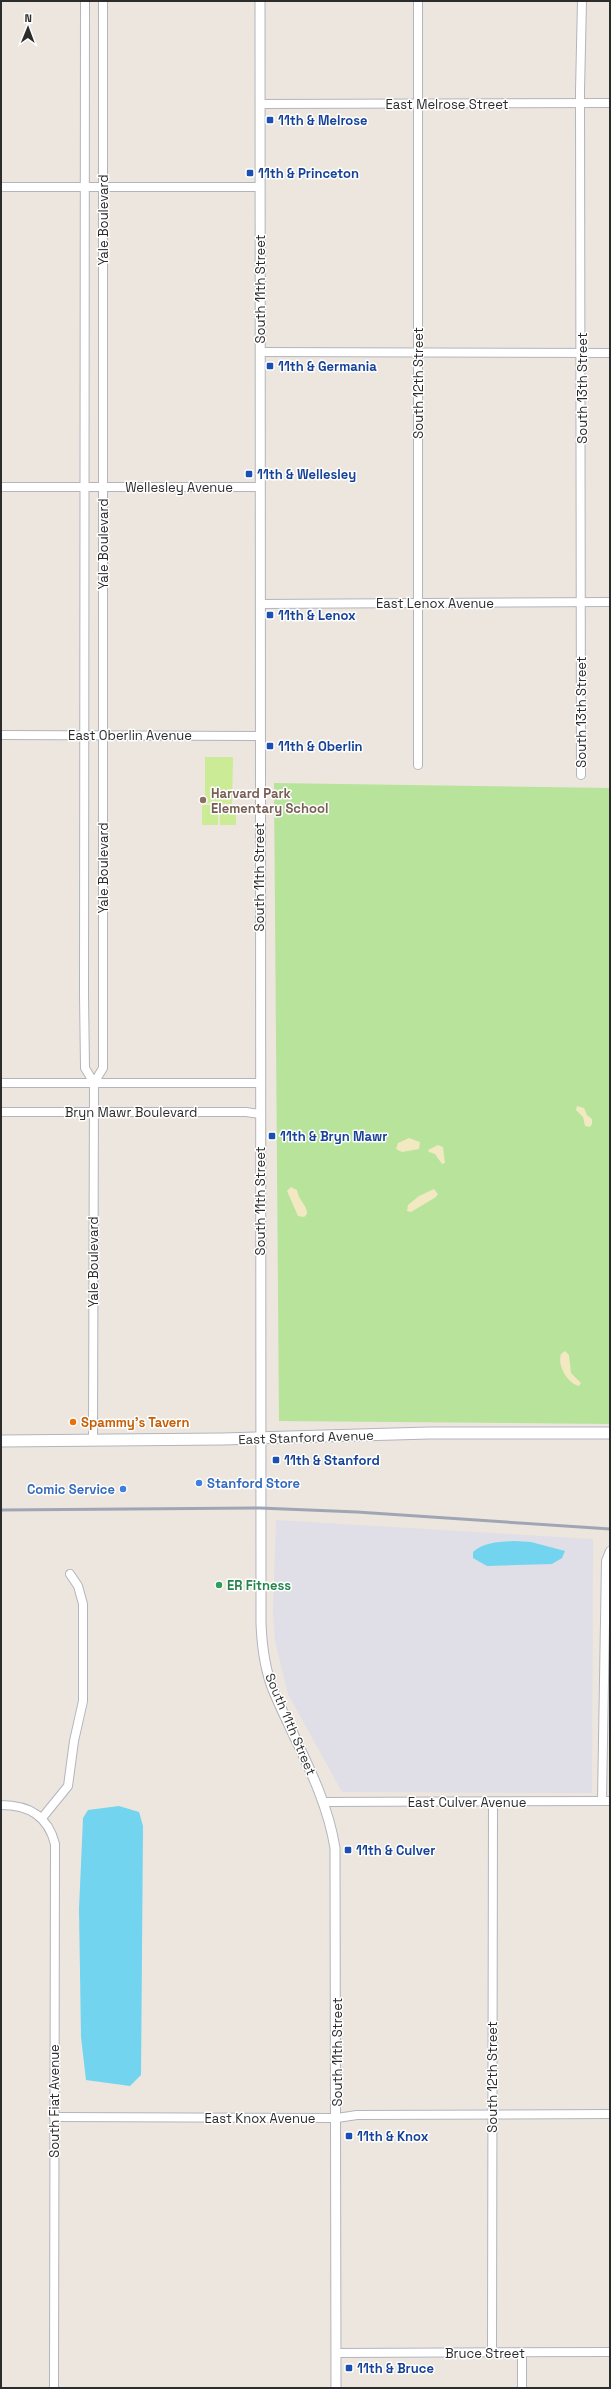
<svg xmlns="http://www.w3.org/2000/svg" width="611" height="2389" font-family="'Space Grotesk',sans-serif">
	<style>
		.industrial { fill: #e0dee6 }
		.green { fill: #b7e39b }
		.sand { fill: #f2e8c1 }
		.pitch { fill: #cbeb97 }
		.water { fill: #72d4ee }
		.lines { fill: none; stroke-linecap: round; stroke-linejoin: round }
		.minor-casing { stroke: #b2b5bf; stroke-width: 10 }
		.tertiary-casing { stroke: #b2b5bf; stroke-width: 11 }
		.secondary-casing { stroke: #b2b5bf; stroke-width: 13 }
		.minor { stroke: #fff; stroke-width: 8 }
		.tertiary { stroke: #fff; stroke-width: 9 }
		.secondary { stroke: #fff; stroke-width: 11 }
		.rail { stroke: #a0a5b6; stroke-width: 3 }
		.transit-dot { fill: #1a4fb4; stroke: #fff; stroke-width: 1.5 }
		.education-dot { fill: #8d6e63; stroke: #fff; stroke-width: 1.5 }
		.food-dot { fill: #e8710a; stroke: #fff; stroke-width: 1.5 }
		.shop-dot { fill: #3f7fe0; stroke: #fff; stroke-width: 1.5 }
		.leisure-dot { fill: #2e9e5b; stroke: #fff; stroke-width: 1.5 }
		.labels { text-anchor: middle; stroke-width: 3; stroke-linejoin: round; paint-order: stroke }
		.street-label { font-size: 13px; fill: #2c2c2c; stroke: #fff }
		.transit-label { font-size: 13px; font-weight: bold; fill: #164399; stroke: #fff; text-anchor: start }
		.education-label { font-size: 13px; font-weight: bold; fill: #785e54; stroke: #fff; text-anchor: start }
		.food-label { font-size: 13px; font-weight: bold; fill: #c56008; stroke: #fff; text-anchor: start }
		.shop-label { font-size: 13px; font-weight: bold; fill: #366cbe; stroke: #fff; text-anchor: start }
		.leisure-label { font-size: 13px; font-weight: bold; fill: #27864d; stroke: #fff; text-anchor: start }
	</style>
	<rect width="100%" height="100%" fill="#ede6de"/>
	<!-- industrial -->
	<polygon class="industrial" points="276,1520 593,1539 592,1793 342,1792 288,1694 275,1641 273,1612"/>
	<!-- green -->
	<polygon class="green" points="274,783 610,788 610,1424 279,1421"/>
	<!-- sand -->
	<g class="sand">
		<polygon points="577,1106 584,1108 587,1115 592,1119 592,1124 590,1127 585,1126 583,1117 576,1110"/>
		<polygon points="409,1138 420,1142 419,1149 402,1152 396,1149 398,1143"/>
		<polygon points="438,1145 443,1147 445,1163 442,1164 435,1154 429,1152 428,1150"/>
		<path d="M291,1187L297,1190C298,1200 308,1206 307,1214L304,1217L298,1216L287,1191Z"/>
		<polygon points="434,1189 438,1194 436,1197 411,1212 407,1211 408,1205 419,1196"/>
		<path d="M565,1351L569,1355L571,1373L581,1383L579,1386C567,1383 557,1365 561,1354Z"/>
	</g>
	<!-- pitch -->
	<g class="pitch">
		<polygon points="205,757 233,757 232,804 205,803"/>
		<rect x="202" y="805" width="16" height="20"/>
		<polygon points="219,805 236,805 236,825 220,825"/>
	</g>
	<!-- water -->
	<g class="water">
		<path d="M514,1541L531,1542L565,1551L562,1558L552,1564L487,1566L473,1558V1552C484,1542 500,1542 514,1541Z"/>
		<polygon points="119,1806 139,1812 143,1826 141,2075 130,2086 86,2080 81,2037 79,1909 83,1818 88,1810"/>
	</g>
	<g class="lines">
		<defs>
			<g id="minor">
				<polyline points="85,1 84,994 85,1068 94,1083 93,1441"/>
				<polyline points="260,104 610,103"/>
				<polyline points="1,187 260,187"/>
				<polyline points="260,352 610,353"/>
				<polyline points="1,487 260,487"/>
				<polyline points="260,604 610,602"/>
				<polyline points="1,735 259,736"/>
				<polyline points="418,765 418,1"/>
				<polyline points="581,775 580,91 582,1"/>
				<polyline points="1,1083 260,1083"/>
				<polyline points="94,1083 103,1068 103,1"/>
				<polyline points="1,1112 246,1112 260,1114"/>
				<polyline points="602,1801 606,1561 610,1551"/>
				<polyline points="324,1802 610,1801"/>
				<path d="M1,1805C29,1805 48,1816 55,1844L54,2388"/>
				<polyline points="42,1818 68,1786 74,1741 83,1701 83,1604 78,1586 70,1574"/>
				<polyline points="54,2117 337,2118 357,2115 610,2114"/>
				<polyline points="336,2353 610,2352"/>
				<polyline points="492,2353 493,1802"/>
				<polyline points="522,2388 522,2353"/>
			</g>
			<path id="tertiary" d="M260,1L261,1624C262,1647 265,1671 274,1692C296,1744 326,1792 335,1848L336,2388"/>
			<polyline id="secondary" points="1,1441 223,1439 429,1433 610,1433"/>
		</defs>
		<!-- minor casing -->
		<use href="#minor" class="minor-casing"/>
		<!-- tertiary casing -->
		<use href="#tertiary" class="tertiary-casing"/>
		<!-- secondary casing -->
		<use href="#secondary" class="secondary-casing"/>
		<!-- minor -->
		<use href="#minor" class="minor"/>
		<!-- tertiary -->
		<use href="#tertiary" class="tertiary"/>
		<!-- secondary -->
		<use href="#secondary" class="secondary"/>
		<!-- rail -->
		<polyline class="rail" points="1,1510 260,1508 357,1512 610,1529"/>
	</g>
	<!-- markers -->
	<g class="transit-dot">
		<rect x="266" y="116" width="8" height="8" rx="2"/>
		<rect x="246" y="169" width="8" height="8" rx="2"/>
		<rect x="266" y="362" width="8" height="8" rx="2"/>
		<rect x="245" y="470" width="8" height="8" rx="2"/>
		<rect x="266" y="611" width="8" height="8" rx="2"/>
		<rect x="266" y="742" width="8" height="8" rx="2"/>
		<rect x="268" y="1132" width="8" height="8" rx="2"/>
		<rect x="272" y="1456" width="8" height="8" rx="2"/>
		<rect x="344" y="1846" width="8" height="8" rx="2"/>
		<rect x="345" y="2132" width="8" height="8" rx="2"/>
		<rect x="345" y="2364" width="8" height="8" rx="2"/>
	</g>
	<circle class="education-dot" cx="203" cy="800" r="4"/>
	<circle class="food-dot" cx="73" cy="1422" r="4"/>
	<g class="shop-dot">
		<circle cx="199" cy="1483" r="4"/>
		<circle cx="123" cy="1489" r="4"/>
	</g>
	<circle class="leisure-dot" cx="219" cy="1585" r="4"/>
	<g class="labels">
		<!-- street labels -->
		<g class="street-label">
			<text x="447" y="109">East Melrose Street</text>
			<text transform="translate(103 220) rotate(-90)" y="5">Yale Boulevard</text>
			<text transform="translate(260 289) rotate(-90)" y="5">South 11th Street</text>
			<text transform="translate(418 383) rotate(-90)" y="5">South 12th Street</text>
			<text transform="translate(582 388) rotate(-90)" y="5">South 13th Street</text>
			<text x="179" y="492">Wellesley Avenue</text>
			<text transform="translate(103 544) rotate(-90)" y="5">Yale Boulevard</text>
			<text x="435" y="608">East Lenox Avenue</text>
			<text transform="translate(581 712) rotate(-90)" y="5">South 13th Street</text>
			<text x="130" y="740">East Oberlin Avenue</text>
			<text transform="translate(103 868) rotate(-90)" y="5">Yale Boulevard</text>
			<text transform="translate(259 877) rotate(-90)" y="5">South 11th Street</text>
			<text x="131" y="1117">Bryn Mawr Boulevard</text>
			<text transform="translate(260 1201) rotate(-90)" y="5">South 11th Street</text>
			<text transform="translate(93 1262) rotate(-90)" y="5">Yale Boulevard</text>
			<text transform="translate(306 1437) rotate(-2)" y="5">East Stanford Avenue</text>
			<text transform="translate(291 1724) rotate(67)" y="5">South 11th Street</text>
			<text x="467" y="1807">East Culver Avenue</text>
			<text transform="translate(337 2052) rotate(-90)" y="5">South 11th Street</text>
			<text transform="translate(492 2077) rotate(-90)" y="5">South 12th Street</text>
			<text transform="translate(54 2101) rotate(-90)" y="5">South Fiat Avenue</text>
			<text x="260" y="2123">East Knox Avenue</text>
			<text x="485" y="2358">Bruce Street</text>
		</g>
		<!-- transit labels -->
		<g class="transit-label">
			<text x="278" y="125">11th &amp; Melrose</text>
			<text x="258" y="178">11th &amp; Princeton</text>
			<text x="278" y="371">11th &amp; Germania</text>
			<text x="257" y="479">11th &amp; Wellesley</text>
			<text x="278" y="620">11th &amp; Lenox</text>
			<text x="278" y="751">11th &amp; Oberlin</text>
			<text x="280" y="1141">11th &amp; Bryn Mawr</text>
			<text x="284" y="1465">11th &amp; Stanford</text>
			<text x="356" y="1855">11th &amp; Culver</text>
			<text x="357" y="2141">11th &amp; Knox</text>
			<text x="357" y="2373">11th &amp; Bruce</text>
		</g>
		<!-- education labels -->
		<g class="education-label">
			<text x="211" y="798">Harvard Park<tspan x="211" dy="15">Elementary School</tspan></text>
		</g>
		<!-- food labels -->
		<g class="food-label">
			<text x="81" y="1427">Spammy's Tavern</text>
		</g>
		<!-- shop labels -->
		<g class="shop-label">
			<text x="207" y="1488">Stanford Store</text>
			<text x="115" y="1494" text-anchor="end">Comic Service</text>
		</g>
		<!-- leisure labels -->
		<g class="leisure-label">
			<text x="227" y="1590">ER Fitness</text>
		</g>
	</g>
	<!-- border -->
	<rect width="611" height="2389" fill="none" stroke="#2c2c2c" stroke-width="4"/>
	<!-- north arrow -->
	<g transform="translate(28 28) rotate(1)" stroke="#ffffff" stroke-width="3" paint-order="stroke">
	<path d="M0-3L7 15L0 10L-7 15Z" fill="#2c2c2c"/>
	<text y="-6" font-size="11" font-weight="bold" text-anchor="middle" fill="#2c2c2c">N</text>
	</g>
</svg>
